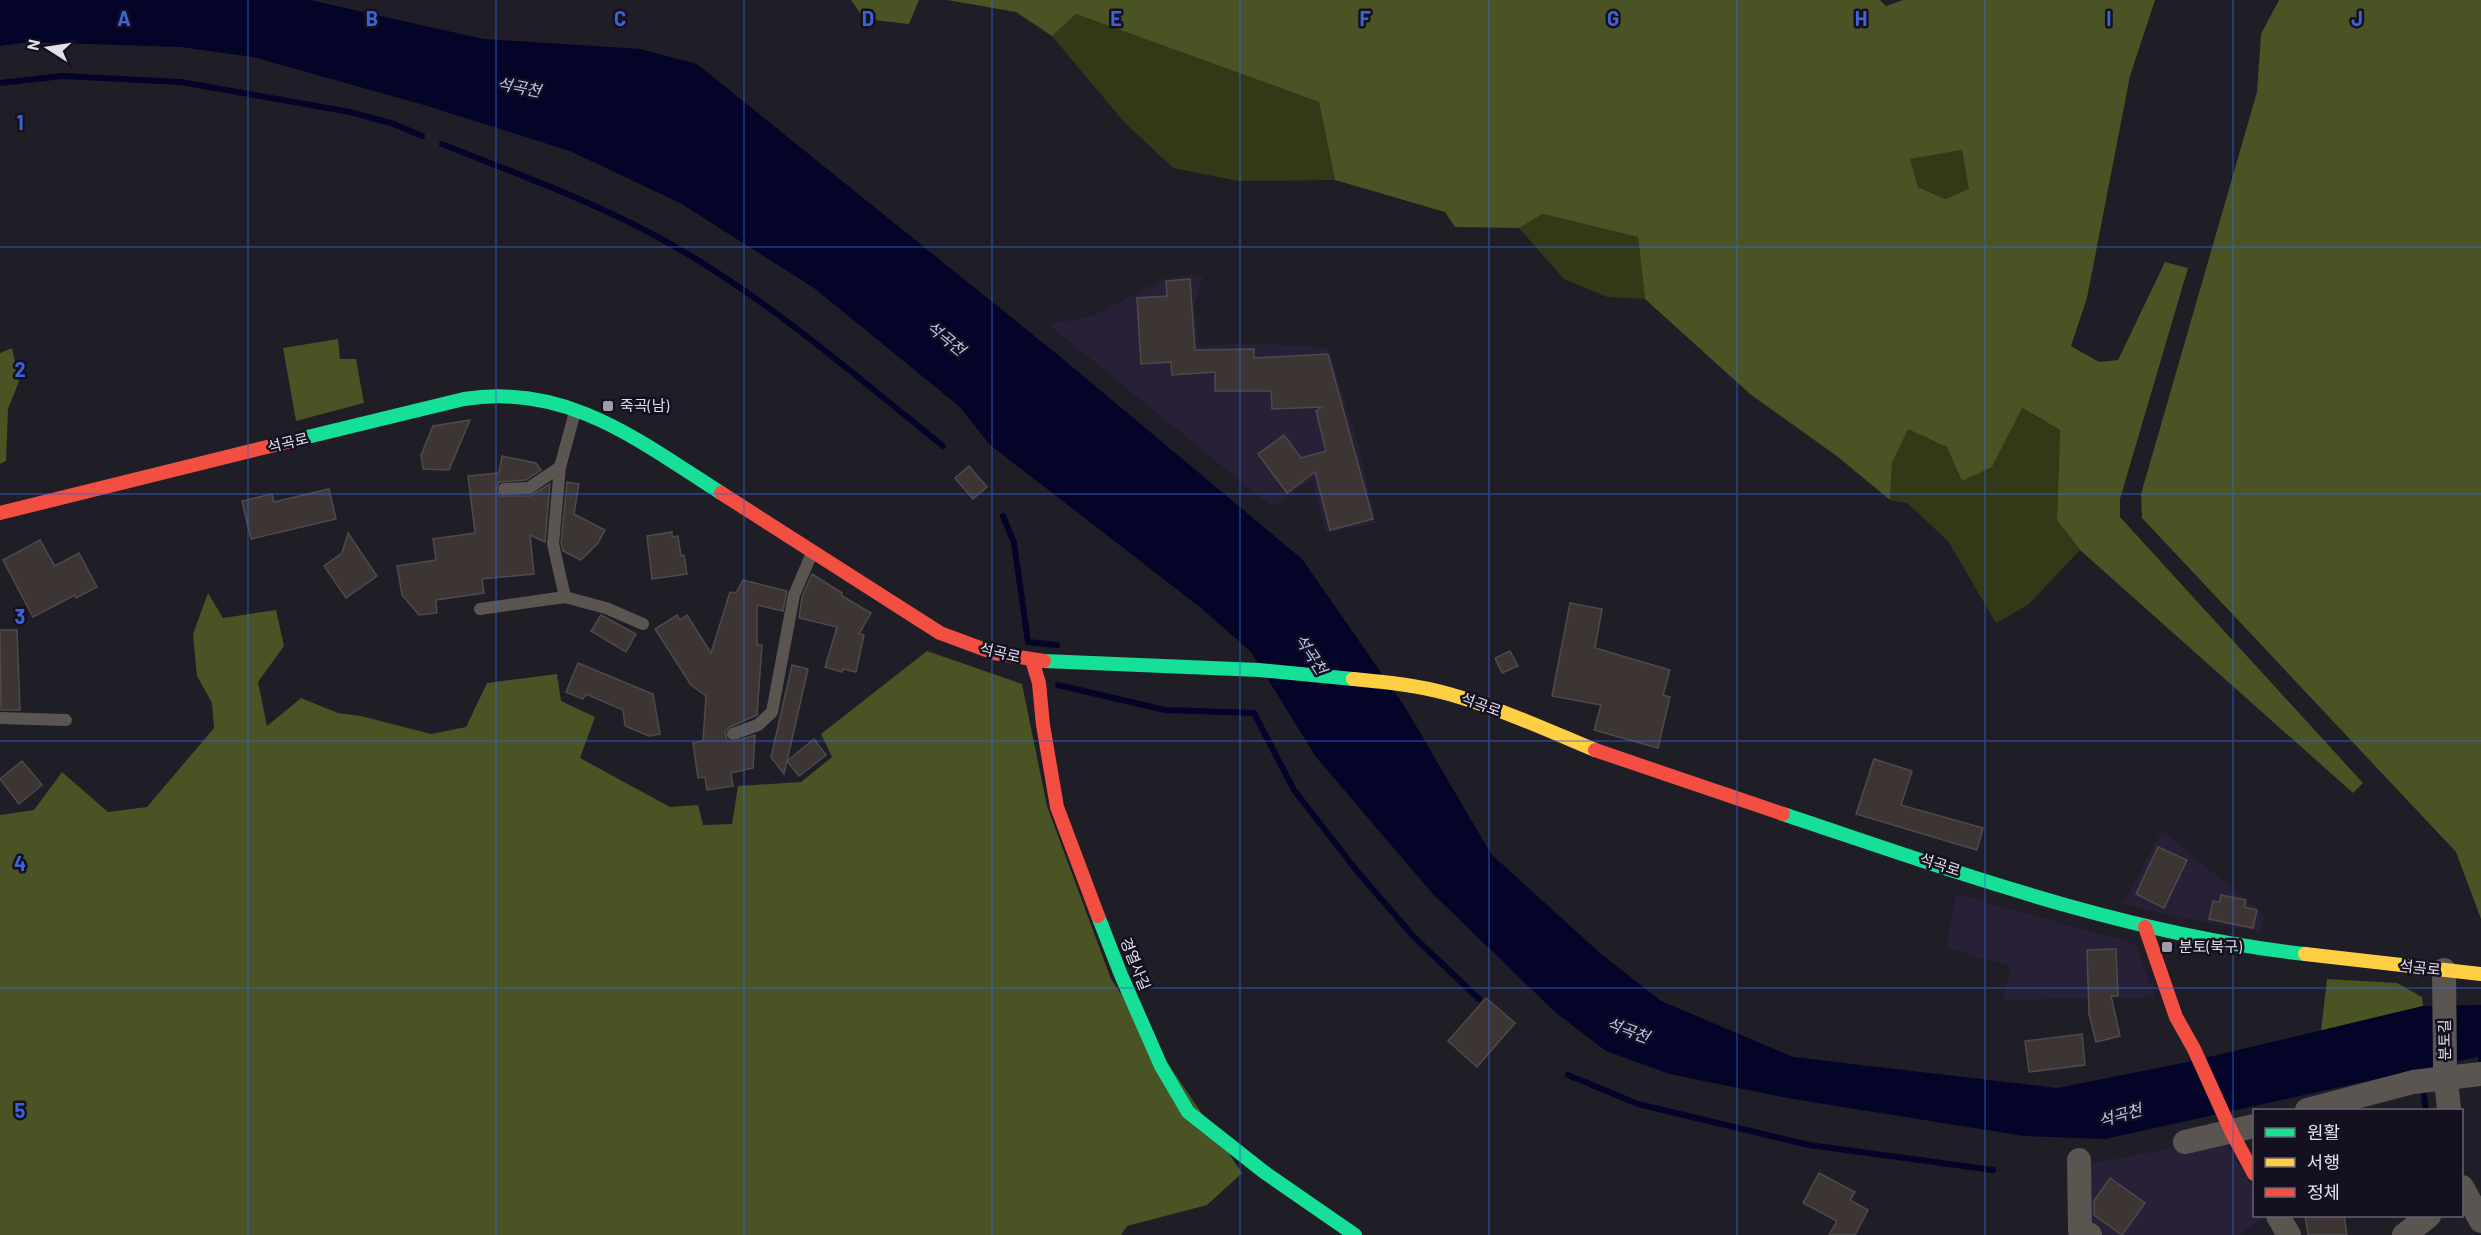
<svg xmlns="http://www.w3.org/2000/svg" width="2481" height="1235" font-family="Barlow,'Noto Sans KR',sans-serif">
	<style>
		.built { fill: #272036 }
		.green { fill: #313917 }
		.forest { fill: #495323; fill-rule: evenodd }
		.water { fill: #030427 }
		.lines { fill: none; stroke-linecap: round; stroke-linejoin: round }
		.stream { stroke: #030427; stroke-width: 6 }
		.building { fill: #3c3534; stroke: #4e4a4c; stroke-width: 1.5 }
		.lane { stroke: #5b5551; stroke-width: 12 }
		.street { stroke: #5b5551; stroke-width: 24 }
		.fast { stroke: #16e098; stroke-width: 14 }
		.slow { stroke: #ffcf43; stroke-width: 14 }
		.jam { stroke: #f24e42; stroke-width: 14 }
		.grid { fill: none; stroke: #3b64db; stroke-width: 1.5; stroke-opacity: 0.55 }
		.poi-dot { fill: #9e9ca7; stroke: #151020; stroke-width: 2 }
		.labels { text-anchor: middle; stroke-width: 5; stroke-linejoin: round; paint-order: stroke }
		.poi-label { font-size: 15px; fill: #e3e0ec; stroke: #151020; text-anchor: start }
		.street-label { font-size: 15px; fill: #e3e0ec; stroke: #151020 }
		.water-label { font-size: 16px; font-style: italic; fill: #b3c9f5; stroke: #151020 }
		.grid-label { font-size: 20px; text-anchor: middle; font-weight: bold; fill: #3b64db; stroke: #151020; stroke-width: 5; stroke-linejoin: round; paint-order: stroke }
	</style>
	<rect width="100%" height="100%" fill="#1f1d26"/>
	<!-- built -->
	<g class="built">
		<polygon points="1192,274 1203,277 1194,306 1199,346 1253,343 1329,348 1359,448 1376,523 1326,533 1312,480 1272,507 1049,325 1095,315 1165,278"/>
		<polygon points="2162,831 2264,914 2261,932 2178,917 2123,904"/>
		<polygon points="1956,894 2136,944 2155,997 2003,1000 2010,966 1946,948"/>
		<polygon points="2214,1140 2225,1142 2254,1189 2254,1216 2264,1216 2240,1235 2102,1235 2084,1225 2089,1164"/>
	</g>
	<!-- green -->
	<g class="green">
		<polygon points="1076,14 1319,102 1335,180 1238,181 1173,168 1124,122 1052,36"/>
		<polygon points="1962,150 1970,189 1945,199 1918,187 1910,159"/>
		<polygon points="1543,214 1638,237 1645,299 1607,297 1564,279 1519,228"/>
		<polygon points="2021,408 2060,430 2057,520 2080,550 2028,605 1996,623 1948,541 1907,503 1890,500 1892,463 1908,428 1948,447 1962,480 1992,467"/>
	</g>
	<!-- forest -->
	<g class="forest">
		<polygon points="851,0 919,0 909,24 864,19"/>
		<path d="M947,0H1880L1886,6L1903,0H2155L2130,76L2087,298L2071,346L2099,362L2118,360L2165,262L2188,268L2120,499V517L2363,783L2353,793L2080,550L2057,520L2060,430L2022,408L1992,467L1962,481L1947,447L1908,429L1892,463L1890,500L1838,457L1750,394L1645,299L1638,237L1543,214L1519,228L1455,227L1445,212L1335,180L1319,102L1076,14L1052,36L1016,12ZM1962,150L1969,189L1945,199L1918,187L1910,159Z"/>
		<polygon points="2279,0 2481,0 2481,919 2456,852 2142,518 2141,494 2257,92 2261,34"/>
		<polygon points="338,339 340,359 356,359 364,403 296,421 283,348"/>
		<polygon points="12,348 19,381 8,409 6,461 0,464 0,353"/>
		<polygon points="208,593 223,618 276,610 284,646 258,682 267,726 301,698 338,713 361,716 431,734 466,727 487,683 557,674 561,701 595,717 580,758 670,807 698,805 703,825 732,824 738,786 801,782 832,757 821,734 927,651 1022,684 1047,806 1111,979 1242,1173 1207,1205 1127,1226 1121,1235 0,1235 0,815 34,810 62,772 108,812 147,807 214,728 212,703 197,676 193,634"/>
		<polygon points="2327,979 2397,983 2422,997 2423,1006 2321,1031"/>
	</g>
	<!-- water -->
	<polygon class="water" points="0,0 310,0 483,39 640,49 697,64 1058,355 1302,559 1405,707 1491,854 1600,953 1661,1001 1793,1057 2057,1088 2188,1062 2423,1006 2481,1005 2481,1056 2105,1139 2024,1136 1787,1098 1670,1074 1606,1051 1555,1012 1432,893 1316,757 1251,652 1201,608 989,444 960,407 814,288 680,203 570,151 424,105 253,57 180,47 28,42 0,46"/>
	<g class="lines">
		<!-- stream -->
		<g class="stream">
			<polyline points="0,83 62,76 181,82 350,112 394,124 422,136"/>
			<path d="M442,144C514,173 588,199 656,236C760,292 852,373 943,446"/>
			<polyline points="1003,516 1014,543 1028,642 1057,645"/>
			<polyline points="1058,685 1165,710 1254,713 1294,790 1356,870 1414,937 1479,999"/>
			<polyline points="2481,1041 2481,1060"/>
			<polyline points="1568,1075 1638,1104 1809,1145 1993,1170"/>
			<polyline points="2423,1087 2426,1110"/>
		</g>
	</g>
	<!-- building -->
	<g class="building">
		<polygon points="1190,279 1195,350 1254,349 1254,358 1328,354 1373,519 1330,530 1315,472 1287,493 1258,454 1284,435 1301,458 1326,451 1316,411 1322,407 1272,409 1271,391 1215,391 1215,372 1172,375 1171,362 1141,364 1137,298 1167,296 1166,281"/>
		<polygon points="470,420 449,470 423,469 421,455 433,426"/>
		<polygon points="502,456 536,463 541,470 526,480 499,482 496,490 500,496 530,496 550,484 545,542 530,535 534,574 482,579 484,593 436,600 437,613 419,615 402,595 397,566 436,560 433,539 475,533 468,476 499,473"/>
		<polygon points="969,466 987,487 973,499 955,478"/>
		<polygon points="567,482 579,484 574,514 605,530 598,543 581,560 563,551 561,543"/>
		<polygon points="329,489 336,519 251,539 242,501 272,494 274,502"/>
		<polygon points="672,532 672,537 678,536 681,556 684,555 687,574 652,579 647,536"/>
		<polygon points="348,533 377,576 346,598 324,566 342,553"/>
		<polygon points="40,540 55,566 79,553 97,587 76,598 75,595 33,617 3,560"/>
		<polygon points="812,574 842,593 842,596 871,613 859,634 864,635 856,672 843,669 842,672 825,667 837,627 799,618 802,597"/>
		<polygon points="743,580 787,591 783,611 757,605 757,645 762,645 757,715 730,727 725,732 727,740 732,742 755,735 753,768 731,773 733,786 707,790 705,777 698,778 693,743 703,741 706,696 691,685 655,629 677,615 680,620 687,615 711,653 730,592 736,593"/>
		<polygon points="1570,603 1602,609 1595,648 1670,670 1663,695 1670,697 1658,748 1594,730 1601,705 1552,696"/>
		<polygon points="601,615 636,634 626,652 591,631"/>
		<polygon points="0,630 17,630 20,710 1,710"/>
		<polygon points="1510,651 1518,666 1502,673 1495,658"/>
		<polygon points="578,663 653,694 660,734 649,736 625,726 623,710 586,694 583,699 566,692"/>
		<polygon points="792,665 808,669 784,774 771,757"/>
		<polygon points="814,739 826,755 799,776 787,761"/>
		<polygon points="1874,759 1912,771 1901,805 1983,828 1977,850 1856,814"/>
		<polygon points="22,761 42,785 19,804 0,779"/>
		<polygon points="2158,847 2187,860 2164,908 2136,894"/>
		<polygon points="2221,895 2246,900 2244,907 2257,910 2253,928 2209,919 2213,901 2220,902"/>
		<polygon points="2116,949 2118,996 2111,996 2120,1036 2096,1042 2089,1014 2087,950"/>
		<polygon points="1486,998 1515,1023 1477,1067 1448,1041"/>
		<polygon points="2082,1034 2085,1065 2029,1072 2025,1041"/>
		<polygon points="1819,1173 1855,1192 1850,1200 1868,1210 1855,1235 1829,1235 1837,1221 1803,1203"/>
		<polygon points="2110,1178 2145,1203 2122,1235 2094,1215 2094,1201"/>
		<polygon points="2305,1215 2344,1215 2347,1235 2308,1235"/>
	</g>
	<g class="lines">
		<!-- lane -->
		<g class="lane">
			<polyline points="504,489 529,488 560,467"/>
			<polyline points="565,597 553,544 560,467 575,412"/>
			<polyline points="480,609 565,597 606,608 643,624"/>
			<polyline points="0,718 66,720"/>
			<polyline points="733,734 758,725 772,712 794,595 812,553"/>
		</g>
		<!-- street -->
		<g class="street">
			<polyline points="2444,970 2445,1068 2449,1110"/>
			<polyline points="2307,1110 2413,1082 2481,1074"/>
			<polyline points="2185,1142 2254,1126"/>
			<polyline points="2079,1160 2080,1230 2090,1235"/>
			<polyline points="2462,1187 2481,1221"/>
			<polyline points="2278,1216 2289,1235"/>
			<polyline points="2404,1235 2429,1216"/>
		</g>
		<!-- fast -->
		<g class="fast">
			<path d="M295,440L464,399C567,383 638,440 721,493"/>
			<polyline points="1044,661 1259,670 1353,679"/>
			<path d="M1783,814C1954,871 2125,934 2305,954"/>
			<polyline points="1098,916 1121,975 1161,1066 1188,1112 1264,1172 1355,1235"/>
		</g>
		<!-- slow -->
		<g class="slow">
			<path d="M1353,679C1385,682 1417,685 1449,694C1499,708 1547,730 1595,750"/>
			<polyline points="2305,954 2481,974"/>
		</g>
		<!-- jam -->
		<g class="jam">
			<polyline points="721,493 940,633 994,653 1044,661"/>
			<polyline points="0,513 295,440"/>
			<polyline points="1032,660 1039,683 1043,725 1057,807 1098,916"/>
			<polyline points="1595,750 1783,814"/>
			<polyline points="2145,927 2176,1017 2194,1049 2232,1133 2254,1174"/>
		</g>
	</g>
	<!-- grid -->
	<path class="grid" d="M248,0V1235M496,0V1235M744,0V1235M992,0V1235M1240,0V1235M1489,0V1235M1737,0V1235M1985,0V1235M2233,0V1235M0,247H2481M0,494H2481M0,741H2481M0,988H2481"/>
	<!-- markers -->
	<g class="poi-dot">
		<rect x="602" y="400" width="12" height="12" rx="3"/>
		<rect x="2161" y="941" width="12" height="12" rx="3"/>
	</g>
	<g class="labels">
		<!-- poi labels -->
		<g class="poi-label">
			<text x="620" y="411">죽곡(남)</text>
			<text x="2179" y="952">분토(북구)</text>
		</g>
		<!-- street labels -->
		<g class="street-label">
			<text transform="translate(288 443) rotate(-14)" y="5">석곡로</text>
			<text transform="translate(1000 653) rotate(13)" y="5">석곡로</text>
			<text transform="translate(1481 705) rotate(20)" y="5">석곡로</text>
			<text transform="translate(1940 865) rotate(18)" y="5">석곡로</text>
			<text transform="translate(1135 964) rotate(68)" y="5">경열사길</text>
			<text transform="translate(2420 968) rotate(6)" y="5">석곡로</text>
			<text transform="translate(2445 1040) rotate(-91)" y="5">분토길</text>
		</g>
		<!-- water labels -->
		<g class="water-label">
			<text transform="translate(519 87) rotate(11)" y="6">석곡천</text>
			<text transform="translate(946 338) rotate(39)" y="6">석곡천</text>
			<text transform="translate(1311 654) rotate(57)" y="6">석곡천</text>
			<text transform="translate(1628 1030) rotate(20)" y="6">석곡천</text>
			<text transform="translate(2120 1115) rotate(-16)" y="6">석곡천</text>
		</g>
	</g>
	<g class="grid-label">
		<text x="124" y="26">A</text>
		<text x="372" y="26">B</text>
		<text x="620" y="26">C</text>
		<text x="868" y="26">D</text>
		<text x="1116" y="26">E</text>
		<text x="1365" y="26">F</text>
		<text x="1613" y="26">G</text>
		<text x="1861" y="26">H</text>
		<text x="2109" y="26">I</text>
		<text x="2357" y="26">J</text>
		<text x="20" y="130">1</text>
		<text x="20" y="377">2</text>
		<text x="20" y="624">3</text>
		<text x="20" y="871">4</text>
		<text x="20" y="1118">5</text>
	</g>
	<!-- legend -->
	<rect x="2253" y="1109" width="210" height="108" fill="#151020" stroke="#676372" stroke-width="1.5"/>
	<rect x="2265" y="1128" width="30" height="9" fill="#16e098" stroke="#676372" stroke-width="1.5"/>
	<text x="2307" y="1139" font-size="18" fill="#e3e0ec">원활</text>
	<rect x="2265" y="1158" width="30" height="9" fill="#ffcf43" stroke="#676372" stroke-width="1.5"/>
	<text x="2307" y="1169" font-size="18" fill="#e3e0ec">서행</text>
	<rect x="2265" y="1188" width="30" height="9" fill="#f24e42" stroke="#676372" stroke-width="1.5"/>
	<text x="2307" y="1199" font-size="18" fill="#e3e0ec">정체</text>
	<!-- north arrow -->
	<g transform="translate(48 48) rotate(282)" stroke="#151020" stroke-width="4.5" paint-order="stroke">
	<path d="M0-4.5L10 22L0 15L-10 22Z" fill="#e3e0ec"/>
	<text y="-9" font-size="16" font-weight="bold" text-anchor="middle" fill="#e3e0ec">N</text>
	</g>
</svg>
